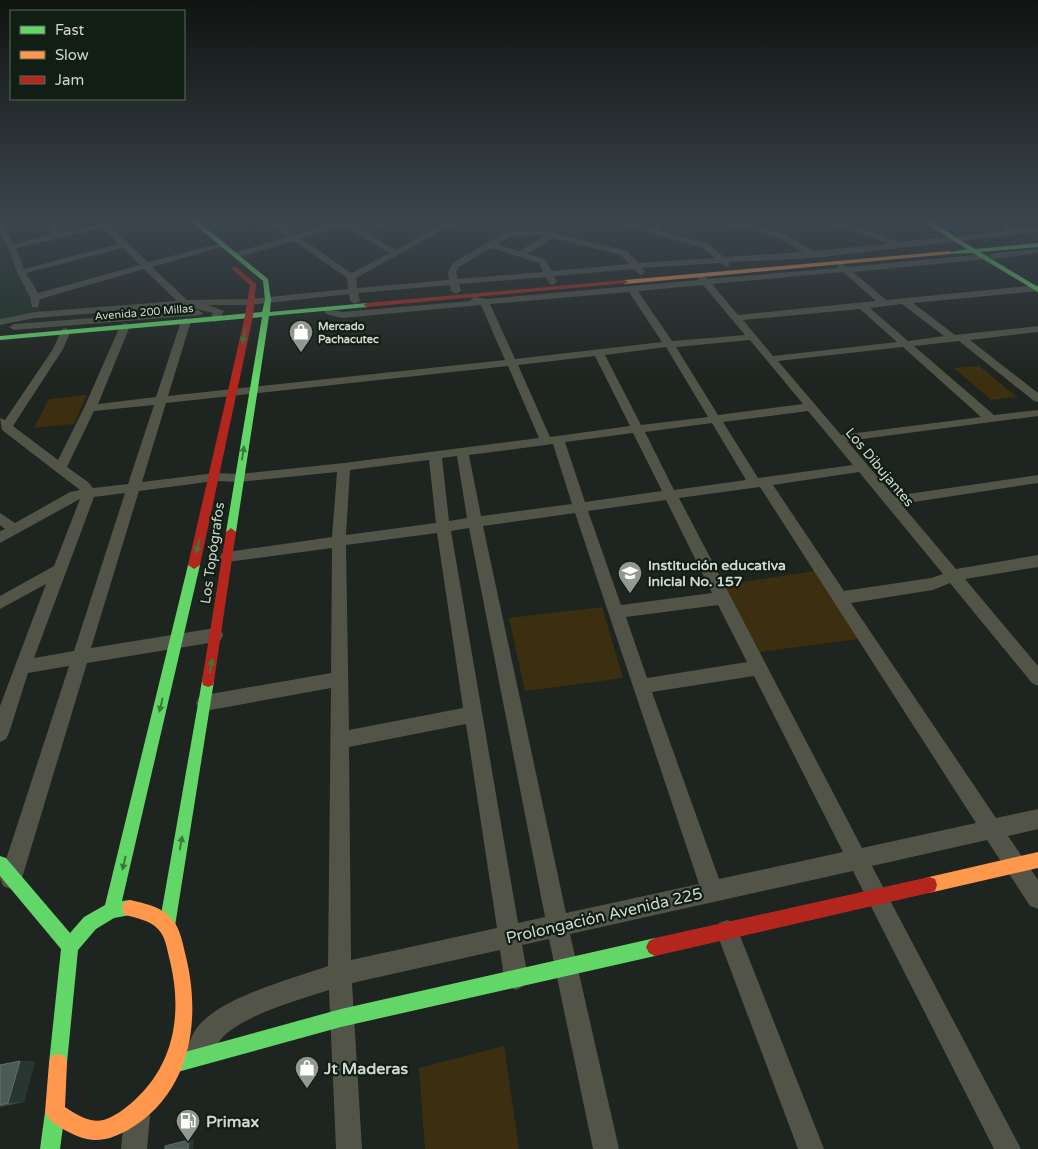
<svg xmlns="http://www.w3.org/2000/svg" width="1038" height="1149" font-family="'Varela Round',sans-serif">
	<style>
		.built { fill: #1e3022 }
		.green { fill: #3c2f0f }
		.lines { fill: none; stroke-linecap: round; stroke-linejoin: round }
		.street { fill: #515447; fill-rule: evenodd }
		.fast { fill: #63d668; fill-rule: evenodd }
		.slow { fill: #ff974d; fill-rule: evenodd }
		.jam { fill: #b3261e; fill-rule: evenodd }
		.wall { fill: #3c4b46 }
		.shaded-wall { fill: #293530 }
		.building { fill: #4c5a55; stroke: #606d68 }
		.oneway { fill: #3a7a3e }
		.labels { text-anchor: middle; stroke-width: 4.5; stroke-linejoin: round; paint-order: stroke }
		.far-street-label { font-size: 11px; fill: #cfd7d0; stroke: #111e14 }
		.far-poi-label { font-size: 11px; font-weight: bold; fill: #cfd7d0; stroke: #111e14; text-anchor: start }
		.street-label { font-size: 14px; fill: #cfd7d0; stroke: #111e14 }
		.poi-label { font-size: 14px; font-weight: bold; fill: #cfd7d0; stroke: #111e14; text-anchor: start }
		.near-street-label { font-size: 16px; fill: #cfd7d0; stroke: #111e14 }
		.near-poi-label { font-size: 16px; font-weight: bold; fill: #cfd7d0; stroke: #111e14; text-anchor: start }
	</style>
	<rect width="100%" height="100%" fill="#1e241f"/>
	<!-- built -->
	<polygon class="built" points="0,230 31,297 42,312 0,319"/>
	<!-- green -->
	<g class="green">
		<polygon points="979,366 1017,397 991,400 954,368"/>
		<polygon points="87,395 74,424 34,428 49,399"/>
		<polygon points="815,571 858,639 760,652 722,585"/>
		<polygon points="602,607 623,678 525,691 509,618"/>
		<polygon points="504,1046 519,1149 425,1149 419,1068"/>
	</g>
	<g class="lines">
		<!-- street -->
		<g class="street">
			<path d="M47,219H55L58,234L101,224L99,219H107L108,222L133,219L110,226L148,262L225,242V246L152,267L187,300L250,299L348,289L347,278L294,241L239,257H233V253L288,237L265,219H274L296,235L338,222L335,219H344L364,231L387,219H397L369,234L396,250L453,219H463L356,278L357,288L449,280L448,272L453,263L504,233L539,230L554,232L558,234L627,251L638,263L715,258L701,247L599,219H613L651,229L661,219H669L658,231L707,243L724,257L803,252L777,237L708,219H723L783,233L814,251L887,244L870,236L805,219H820L873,232L897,242L1007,231L989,219H998L1016,230L1038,228V232L814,258L729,262V266L726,267L720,263L642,268L645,272L641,275L634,269L554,276L557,282L553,285L550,284L546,277L459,284L461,291L456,294L451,291L450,285L358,293L360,301L355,304L350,301L349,294L250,305H208L224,311L218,321L215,322L210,319L213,313L185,306L35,318L0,325V319L35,312L177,301L144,269L40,299L38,307H32L30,297L17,272L8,247L0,232V223L4,225L14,244L51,235ZM344,226L390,253L351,273L301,238ZM103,228L119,244L24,269L16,248ZM539,234L545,236L519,251L497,244L509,237ZM553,238L621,255L629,264L552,271L545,259L527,254ZM123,248L140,265L38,293L26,273ZM491,248L539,263L543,272L458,279L456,272L459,267Z"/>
			<polygon points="1038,249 1038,253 993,259 989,256 993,253"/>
			<path d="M985,254L989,257L988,259L853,272L886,300L1038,285V291L913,303L955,335L1038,326V332L970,340L1038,393V402L1034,401L959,341L914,346L994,415L1038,410V416L847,441L894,496L1038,475V483L901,504L956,569L1038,555V567L965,579L1038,666V686L1032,683L950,583L933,590L851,603L996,818L1038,809V829L1008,836L1038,880V909L1030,906L987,840L872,866L1021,1149H994L853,871L570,934L619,1149H593L549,939L522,945L528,978L524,986L516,990L508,986L504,978L500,950L352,983L362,1149H336L329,990C296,1001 260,1010 231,1030C215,1041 211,1060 197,1065L188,1062L185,1053C189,1043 193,1031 201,1023C228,995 292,979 328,966L331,688L205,711L199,709L196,703L199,697L205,695L331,673L332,548L227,562L222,561L220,557L222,553L227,552L332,537L337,472L239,482L215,481L139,491L91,648L215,628L221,630L223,635L221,640L215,642L87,663L22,878L19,886L11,889L3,886L0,878L69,666L28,673L9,733L6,739L0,742V706L46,584L0,609V596L54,566L80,499L0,543V531L5,529L0,525V513L15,523L70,492L80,490L2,430L0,418L5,420L53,349L62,329L66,328L71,331L63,349L13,426L58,460L84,408L120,326L125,323L130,326L98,404L156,397L181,321L186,318L191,321L168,396L505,360L481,305L342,318L326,314L323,309L328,306L333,310L342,312L470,301L474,297L487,299L699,280L696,276L700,273L708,279L838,268V264L841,263L847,267ZM843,272L876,301L738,315L712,284ZM703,285L745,335L672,341L638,291ZM629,292L662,342L515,359L490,304ZM902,304L944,336L908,341L870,308ZM860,309L897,342L773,356L743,320ZM750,340L803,404L718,415L676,347ZM666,347L708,417L641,425L605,355ZM903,347L981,417L841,435L778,361ZM595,356L630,426L550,437L518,365ZM508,366L539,438L344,463L239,474L215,473L142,482L166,403ZM154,405L128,484L93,488L88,482L67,467L94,411ZM808,411L853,465L758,478L723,422ZM712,423L746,480L674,490L645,432ZM633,433L662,491L585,502L565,442ZM553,444L572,504L481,516L469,455ZM457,456L467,518L449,521L442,458ZM429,460L436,523L346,535L350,470ZM859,472L943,574L931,578L844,591L773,485ZM760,487L976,823L862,848L679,498ZM125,493L74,651L34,658L94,497ZM666,500L712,593L621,605L588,511ZM575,513L699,884L566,913L483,526ZM469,528L545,917L518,923L451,531ZM437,533L463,708L349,730L346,545ZM718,605L747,662L647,678L626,617ZM754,676L843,852L719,879L652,692ZM466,724L497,928L351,960L349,747Z"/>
			<polygon points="198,310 203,313 201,315 14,330 9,327 14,324"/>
			<polygon points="727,920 735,923 824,1149 798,1149 716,931 719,923"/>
			<polygon points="137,1103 146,1107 150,1116 147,1149 121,1149 124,1116 128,1107"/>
		</g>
		<!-- fast -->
		<g class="fast">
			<polygon points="188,219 195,219 268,279 271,300 270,312 367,303 371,305 367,307 269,316 236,532 231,536 226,532 262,317 0,340 0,336 262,312 265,300 263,281"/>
			<polygon points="919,219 927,219 975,249 1038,243 1038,247 980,252 1038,287 1038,292 973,253 947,254 946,253 967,249"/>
			<polygon points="194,561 200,565 122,901 130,900 136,902 138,908 136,914 114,918 96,929 78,950 67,1063 65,1070 58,1072 51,1070 49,1063 61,949 0,876 0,856 6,858 70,933 84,917 105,905 188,565"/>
			<polygon points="208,675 213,677 214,681 175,926 173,932 167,934 161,932 159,926 202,681 203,677"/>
			<polygon points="655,938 661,941 664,947 661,953 655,956 341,1027 174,1073 167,1071 165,1064 167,1057 174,1055 341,1009"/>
			<polygon points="55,1102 62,1105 65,1112 60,1149 40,1149 45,1112 48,1105"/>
		</g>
		<!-- slow -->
		<g class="slow">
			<polygon points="949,251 952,253 951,254 625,284 622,282 625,280"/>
			<polygon points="1038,852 1038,868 929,893 923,891 921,885 923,879 929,877"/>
			<path d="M130,900C143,903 158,906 168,915C179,924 182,940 185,953C202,1018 192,1093 128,1130C111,1139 96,1144 77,1136C66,1131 50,1124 45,1112L49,1063L51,1056L58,1054L65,1056L67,1063L65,1107C92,1125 103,1126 129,1105C174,1068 183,1015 170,961C167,950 166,937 158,929C149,919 136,919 124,914L122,908L124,902Z"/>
		</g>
		<!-- jam -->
		<g class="jam">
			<polygon points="232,267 236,267 256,284 253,316 200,565 194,569 188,565 245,316 250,285 232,269"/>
			<polygon points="625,280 628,282 627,283 367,307 363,305 367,303"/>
			<polygon points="231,528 236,532 214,681 213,685 208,687 203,685 202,681 226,532"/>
			<polygon points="929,877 935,879 937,885 935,891 929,893 655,956 649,953 646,947 649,941 655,938"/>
		</g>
	</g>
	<!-- wall -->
	<polygon class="wall" points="20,1061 35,1061 24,1102 0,1107 0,1065"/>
	<!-- shaded-wall -->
	<g class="shaded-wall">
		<polygon points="20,1061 35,1061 24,1102 8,1103"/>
		<polygon points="194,1139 193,1149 188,1149 189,1140"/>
	</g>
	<!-- building -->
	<g class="building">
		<polygon points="20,1061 8,1103 0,1105 0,1065"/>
		<polygon points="189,1140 188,1149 165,1149 165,1146"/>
	</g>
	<!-- one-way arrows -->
	<defs><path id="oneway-solid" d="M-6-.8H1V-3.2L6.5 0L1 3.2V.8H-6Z" transform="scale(1.25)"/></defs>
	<g class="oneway">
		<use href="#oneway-solid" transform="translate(244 336) rotate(102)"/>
		<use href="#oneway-solid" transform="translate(243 453) rotate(-81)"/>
		<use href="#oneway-solid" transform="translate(198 546) rotate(103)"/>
		<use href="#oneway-solid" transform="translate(211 666) rotate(-81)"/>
		<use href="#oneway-solid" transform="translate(161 705) rotate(103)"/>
		<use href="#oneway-solid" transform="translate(181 843) rotate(-80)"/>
		<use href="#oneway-solid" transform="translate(124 863) rotate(103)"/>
	</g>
	<!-- sky -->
	<linearGradient id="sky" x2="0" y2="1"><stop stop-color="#101411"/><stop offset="0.58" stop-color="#3b454d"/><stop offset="1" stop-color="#3b454d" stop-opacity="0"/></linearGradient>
	<rect width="1038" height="380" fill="url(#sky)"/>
	<!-- icons -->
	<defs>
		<symbol id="shop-pin" viewBox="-11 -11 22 30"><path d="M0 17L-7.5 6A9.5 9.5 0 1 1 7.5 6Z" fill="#919892" stroke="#111e14"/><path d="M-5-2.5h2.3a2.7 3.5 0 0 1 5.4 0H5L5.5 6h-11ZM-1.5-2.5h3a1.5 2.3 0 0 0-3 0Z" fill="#fff"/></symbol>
		<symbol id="school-pin" viewBox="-11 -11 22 30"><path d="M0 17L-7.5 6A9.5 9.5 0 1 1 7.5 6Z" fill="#919892" stroke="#111e14"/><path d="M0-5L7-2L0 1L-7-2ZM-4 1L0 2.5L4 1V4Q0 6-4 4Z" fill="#fff"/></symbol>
		<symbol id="fuel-pin" viewBox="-11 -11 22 30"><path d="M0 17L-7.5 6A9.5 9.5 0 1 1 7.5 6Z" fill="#919892" stroke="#111e14"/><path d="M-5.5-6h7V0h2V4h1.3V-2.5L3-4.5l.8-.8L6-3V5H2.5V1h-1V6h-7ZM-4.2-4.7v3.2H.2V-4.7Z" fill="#fff"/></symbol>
	</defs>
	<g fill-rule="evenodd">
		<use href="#shop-pin" x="287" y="318" width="28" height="38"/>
		<use href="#school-pin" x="616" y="559" width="28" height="38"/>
		<use href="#shop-pin" x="293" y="1054" width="28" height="38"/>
		<use href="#fuel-pin" x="174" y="1107" width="28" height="38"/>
	</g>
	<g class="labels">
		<!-- far-street labels -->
		<g class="far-street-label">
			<text transform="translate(144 312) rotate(-5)" y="4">Avenida 200 Millas</text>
		</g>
		<!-- far-poi labels -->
		<g class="far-poi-label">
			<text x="318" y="330">Mercado<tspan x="318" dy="13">Pachacutec</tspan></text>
		</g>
		<!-- street labels -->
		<g class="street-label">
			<text transform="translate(880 467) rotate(50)" y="5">Los Dibujantes</text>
			<text transform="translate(212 553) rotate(-82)" y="5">Los Topógrafos</text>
		</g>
		<!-- poi labels -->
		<g class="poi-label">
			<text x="648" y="570">Institución educativa<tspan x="648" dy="16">inicial No. 157</tspan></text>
		</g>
		<!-- near-street labels -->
		<g class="near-street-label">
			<text transform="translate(604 915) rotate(-13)" y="6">Prolongación Avenida 225</text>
		</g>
		<!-- near-poi labels -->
		<g class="near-poi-label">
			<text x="324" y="1074">Jt Maderas</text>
			<text x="206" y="1127">Primax</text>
		</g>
	</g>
	<!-- legend -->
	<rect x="10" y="10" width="175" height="90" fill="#111e14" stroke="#5d685f"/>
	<rect x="20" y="26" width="25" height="8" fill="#63d668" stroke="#5d685f"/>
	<text x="55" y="35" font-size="15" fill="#cfd7d0">Fast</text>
	<rect x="20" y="51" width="25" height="8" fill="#ff974d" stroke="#5d685f"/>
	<text x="55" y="60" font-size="15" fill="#cfd7d0">Slow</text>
	<rect x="20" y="76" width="25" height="8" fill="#b3261e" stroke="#5d685f"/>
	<text x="55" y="85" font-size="15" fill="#cfd7d0">Jam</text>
</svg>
